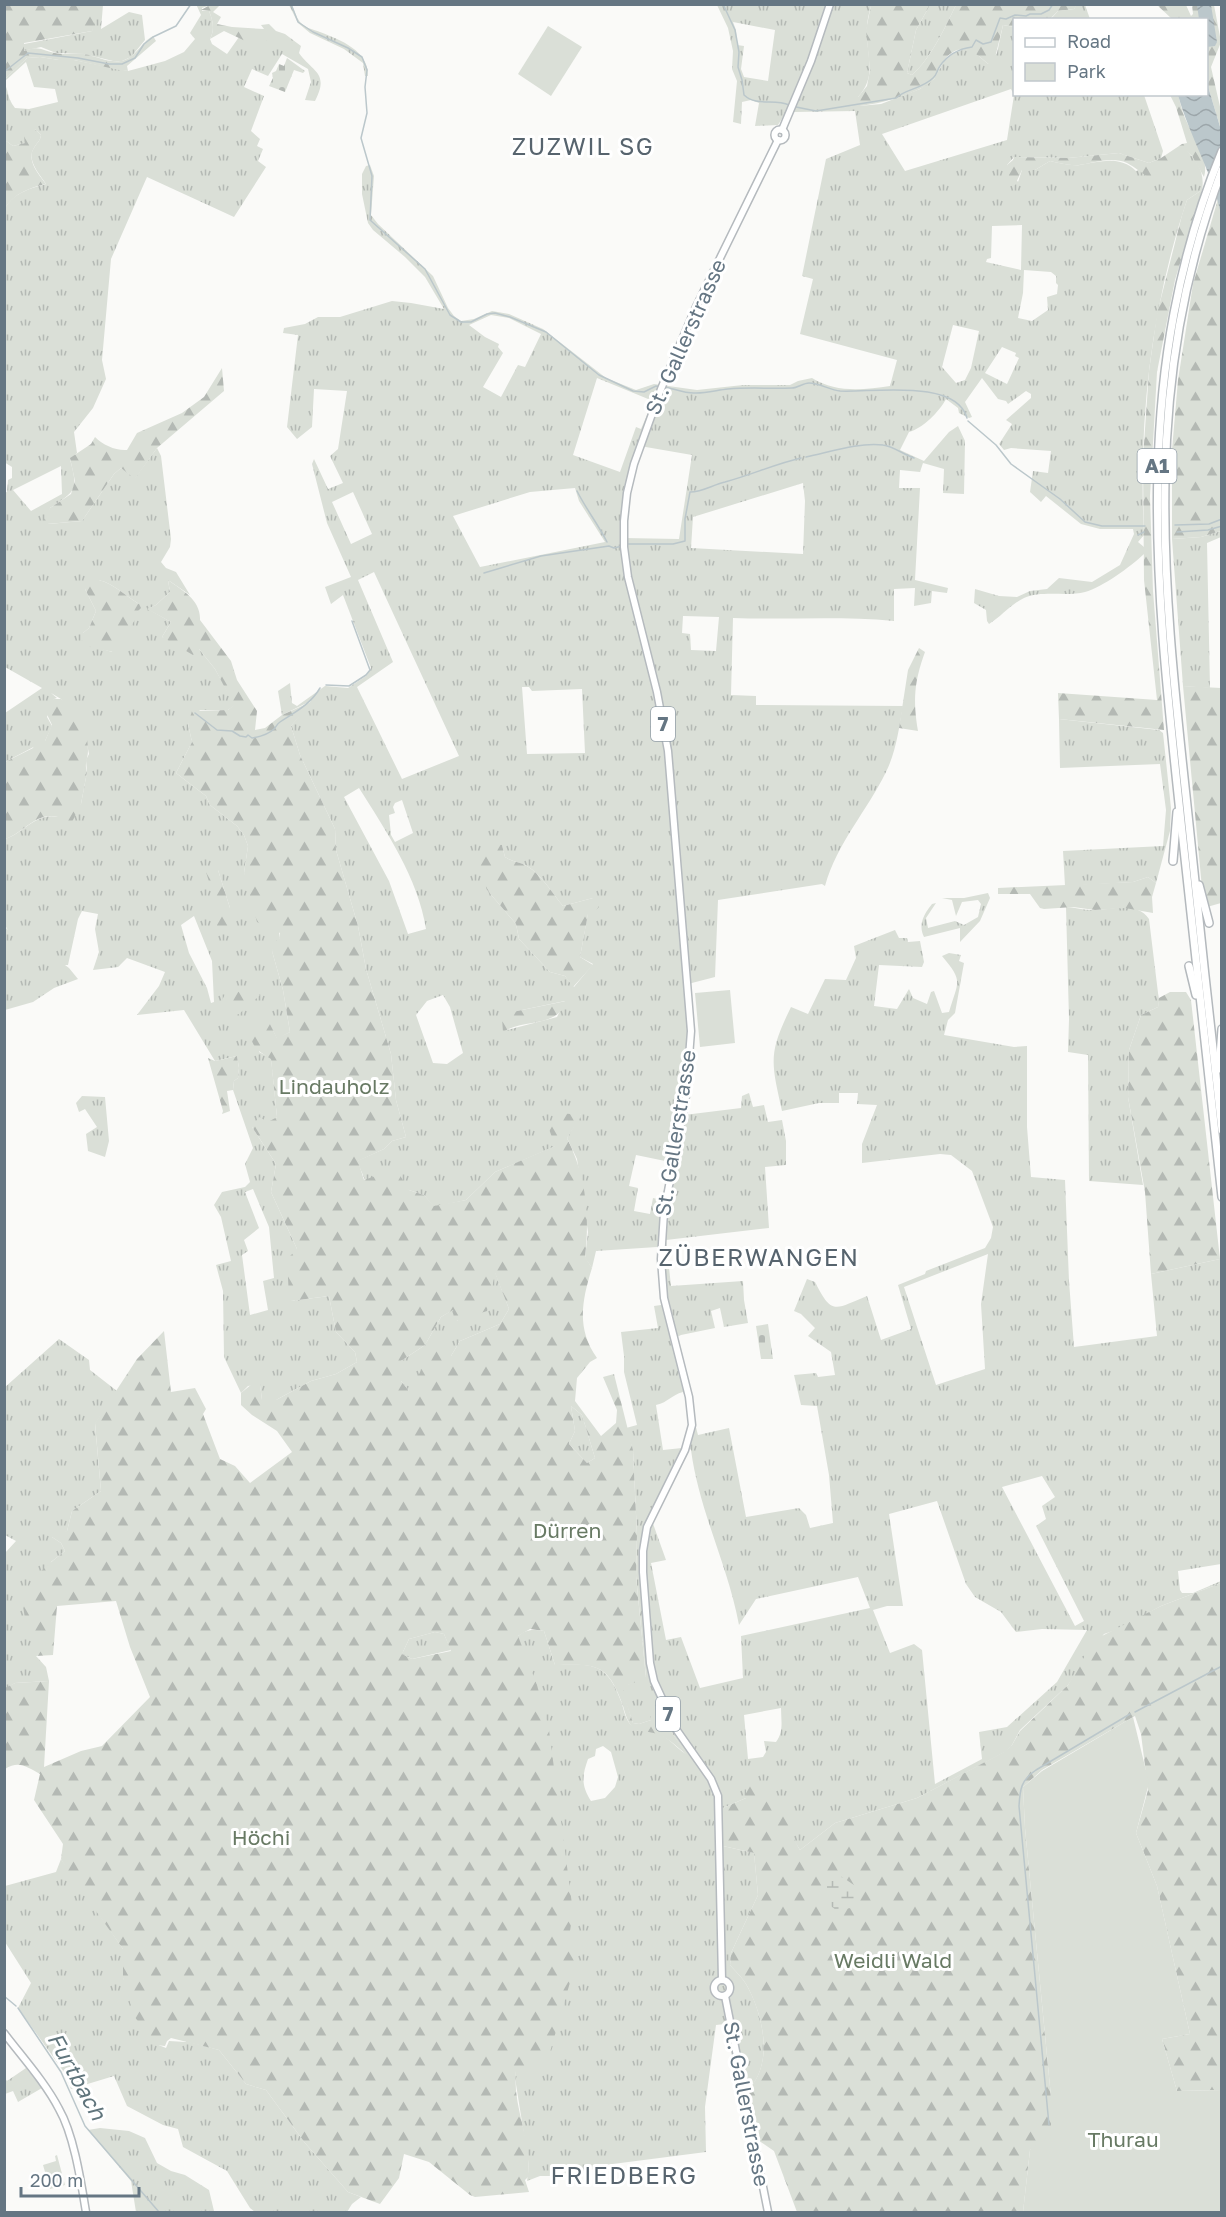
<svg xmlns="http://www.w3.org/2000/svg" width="1226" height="2217" font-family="'Golos Text',sans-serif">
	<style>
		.grass { fill: url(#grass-tufts); fill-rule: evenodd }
		.forest { fill: url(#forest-firs); fill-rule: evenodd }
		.wetland { fill: url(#wetland-marsh) }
		.cemetery { fill: url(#cemetery-stones) }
		.green { fill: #dadfd7 }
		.water { fill: url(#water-waves) }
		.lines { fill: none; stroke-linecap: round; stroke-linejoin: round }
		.stream { stroke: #bbc7cb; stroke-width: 1.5 }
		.major-casing { stroke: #b5babe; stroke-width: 9 }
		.highway-casing { stroke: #b4b9bd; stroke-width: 10 }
		.major { stroke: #fff; stroke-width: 6 }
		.highway { stroke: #fff; stroke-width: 7 }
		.labels { text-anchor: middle; stroke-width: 6; stroke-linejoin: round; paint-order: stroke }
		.shield { fill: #fff; stroke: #939fa8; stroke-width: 1.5 }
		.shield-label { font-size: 20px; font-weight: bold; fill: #657683 }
		.street-label { font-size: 21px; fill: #657683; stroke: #fff }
		.park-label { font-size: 21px; fill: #687a64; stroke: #fff }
		.water-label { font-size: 22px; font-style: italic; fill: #60757c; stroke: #fff }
		.quarter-label { font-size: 24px; letter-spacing: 1.5px; fill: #57646e; stroke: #fff }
	</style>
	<defs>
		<pattern id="grass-tufts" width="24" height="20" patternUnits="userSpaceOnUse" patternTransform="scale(1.5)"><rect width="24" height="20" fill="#dadfd7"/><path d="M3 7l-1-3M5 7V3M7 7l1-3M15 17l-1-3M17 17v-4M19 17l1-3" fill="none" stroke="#b4b9b4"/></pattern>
		<pattern id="forest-firs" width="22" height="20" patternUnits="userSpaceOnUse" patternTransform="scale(1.5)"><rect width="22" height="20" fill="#dadfd7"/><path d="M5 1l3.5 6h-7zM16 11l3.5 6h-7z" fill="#b4b9b4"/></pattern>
		<pattern id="wetland-marsh" width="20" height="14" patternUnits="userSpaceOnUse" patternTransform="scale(1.5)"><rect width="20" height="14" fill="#dadfd7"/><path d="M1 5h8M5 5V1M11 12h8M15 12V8" fill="none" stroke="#b4b9b4"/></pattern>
		<pattern id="cemetery-stones" width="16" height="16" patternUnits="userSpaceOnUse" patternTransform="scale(1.5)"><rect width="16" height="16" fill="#dadfd7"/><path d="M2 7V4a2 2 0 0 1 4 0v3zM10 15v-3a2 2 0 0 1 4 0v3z" fill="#b4b9b4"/></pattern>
		<pattern id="water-waves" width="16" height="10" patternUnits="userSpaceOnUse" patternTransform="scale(1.5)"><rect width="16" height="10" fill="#bbc7cb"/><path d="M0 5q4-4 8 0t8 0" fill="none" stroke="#9ca6aa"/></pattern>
	</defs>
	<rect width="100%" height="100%" fill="#fafaf8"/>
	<!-- grass -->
	<g class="grass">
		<path d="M196,4L210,5L202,8V11H209C213,21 215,29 210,39L212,44L227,54L239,37L242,38L264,29L261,25L269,24L276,31L285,34L301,46L299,53C312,72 330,72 315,101L305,100L311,82L308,69L282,54L268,76L252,69L244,87L264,96L251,131L260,139L257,146L263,149L258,161L266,167L234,217L147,177L111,259L102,360L106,379L93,408L74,432L77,453L70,459C78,490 77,490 50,508L48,524L82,521L114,474L121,468L135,478L157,448L161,456L171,539L170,547L161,562L166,568L176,572L190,595L168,580L170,592L156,605L148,609L171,622L162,637L199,649L215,669L235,705L228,710H200L188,724L192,742L176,773L206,796L210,805L237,826L244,835L248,846L244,873L279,932L280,938L272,951L283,990L290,1032L277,1039L270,1024L259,1052L271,1058L277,1117L268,1123L252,1127L276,1164L271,1192L297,1249L291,1301L329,1296L336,1332L355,1352L357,1362L336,1374L311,1381L276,1400H262L260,1384L248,1386L241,1393L224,1357L223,1291L216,1265L231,1261L221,1217L214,1205L222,1192L245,1187L250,1182L245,1164L253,1148L233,1090L234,1081L238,1078L239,1068L237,1056L215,1061L184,1010L137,1015L159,986L165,972L127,958L118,967L93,970L99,952L95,929L98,914L82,911L78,919L68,965H65L69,968L78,979L54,988L33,1002L5,1010V927L8,930L4,924L5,839C24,833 36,812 58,817L81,804L87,772L86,760L89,754L85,734L61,699L51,693L57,698L54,699L47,717L52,726L45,741L5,762V713L42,688L5,667L4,493L7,492L8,480L12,478V467L4,462L5,208C15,192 29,189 46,184C39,174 26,159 34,148C37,142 40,142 41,135L35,129L25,143L13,146L5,140L4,83C10,93 6,96 15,108L29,109L58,102L55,89L34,87L26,62L5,81V79L27,58L40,57L59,60H74L128,71L165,61L184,52L195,39L190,33L201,15ZM61,466L62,494L31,511L13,490ZM99,580C114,584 126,596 139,604L137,612L112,652L93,646L83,633L89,628L96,611L85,589ZM218,870L230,908L217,930ZM194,916L212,961L214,1002L211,1003L207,988L189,953L181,925ZM253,1189L269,1227L274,1278L263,1281L268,1310L250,1315L242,1255L248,1251L244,1240L259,1228L245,1192Z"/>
		<polygon points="1077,4 1085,5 1090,19 1050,20 1058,11 1074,9"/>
		<polygon points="95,5 103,5 101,29 129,12 142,15 145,40 131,57 122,61 113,61 84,54 56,53 41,47 23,51 24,44 92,31"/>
		<path d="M289,5H292C294,10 296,17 300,22C306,29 313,29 320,32C341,40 369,51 368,76H365L363,63L344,49L310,33L298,23Z"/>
		<path d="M717,5H871C869,14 866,24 867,33C867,58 877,76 858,97L859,106L881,104L920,89L934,79L944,61L954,53L965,49L972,50L988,64L997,53L1003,25L1014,27V94L1144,95L1163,151L1161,158L1149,163L1119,153L1068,158L1014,157L1007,165L1018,182L1022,170H1035L1050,161C1060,163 1070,166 1080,165C1099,162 1120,155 1136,171L1185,149C1198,162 1205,173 1202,190L1187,200C1151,307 1138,422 1144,535L1138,542L1144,547V554C1130,567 1103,587 1085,592C1068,597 1042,590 1024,598C1011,604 1001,617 989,624L987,621L986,610L974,603L975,589L999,596L1017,597L1030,591L1047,589L1059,578L1092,582L1120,565L1134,534L1133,529H1100L1081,524L1046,496L1041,502L1030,492L1033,471L1048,473L1051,451L1011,448L1004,450L999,444L1012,424L1006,420L1031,398V394L1026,391L1008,404L1006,401L998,399L982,378L965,402L972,417L969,418L959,413L958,408L946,399C940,411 922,429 909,432L900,450L924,461L949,432L958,426L965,441L964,494L943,493L944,469L923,463L920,472L900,470L899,488H920L915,580L948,588L947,593L932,591L931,603L914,606L915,588L894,589V621C841,616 787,620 733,618L731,695L756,696V705L903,706C899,728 896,752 886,772C867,811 837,843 825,886L822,884L718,900L715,977L688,984L690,1007L684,1115L741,1108L742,1096L749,1093L753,1107L764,1105L768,1122L782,1120L786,1141V1165L765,1167L769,1228L666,1240L671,1286L743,1281L744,1300L748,1323L724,1327L720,1308L711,1311L715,1328L681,1335L673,1339L698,1435L729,1428L746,1517L799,1508L806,1515L810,1528L833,1523L829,1475L817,1406L801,1405L794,1375L816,1373L818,1377L835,1375L831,1352L808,1336L815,1328L801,1314L794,1311L807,1279L815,1282C832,1316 835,1309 867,1296L881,1340L911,1329L898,1285L925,1274L926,1271L985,1248L991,1238L993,1227L972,1171L951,1155L940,1154L862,1163V1144L877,1105L857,1104L858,1093H839V1103H819L782,1111C771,1061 768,1054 791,1007L808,1014L825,979L846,980L856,958L854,946L895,930L899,938H907L908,942L920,941L924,962L922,967L879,965L874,1006L897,1009L909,989L913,998L927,1004L931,992L934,991L942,1013L949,1012C958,981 964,982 942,956L949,953L961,955L959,961L964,963L955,1013L948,1020L944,1035L1014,1047L1027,1046V1127L1031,1177L1065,1180L1069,1281L1074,1347L1157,1336L1151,1274L1220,1259L1222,1268L1221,1564L1178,1571L1180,1590L1182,1593H1193L1221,1581V1583L1161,1606L1119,1629L1104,1634L1068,1685L1020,1730L1012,1745L1005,1752L917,1798L835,1823L800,1850L795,1842L746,1798L723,1808V1846L754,1853L758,1895L731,1953L730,1965C735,1971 742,1977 746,1984C763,2013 775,2065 747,2091L738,2084L725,2024L716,2025L705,2107L706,2152L605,2165L575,2176H540L527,2181L529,2166L515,2078L516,2071L570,1931L516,1638C525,1629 532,1629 544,1631L555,1665C594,1664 607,1662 622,1704C624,1711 626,1720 631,1725C638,1732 642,1729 652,1731C666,1734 675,1747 686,1754L672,1733L651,1720L639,1724L633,1723L622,1691L627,1685L646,1677L636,1576L637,1535L633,1450L626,1428L637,1425L624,1372V1356L621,1332L658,1328L654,1306L661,1305L657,1247L596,1251L592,1268L585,1258L588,1232L577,1159L567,1138L581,1114L556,1146L495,1172L466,1200L434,1207L424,1195L409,1190L365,1180L357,1161L384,1149L392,1141L406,1137L396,1100L391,1054L366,969L358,926L336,850L335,829L300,755L291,726L311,701L282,715L278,691L290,683L292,703L297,706L325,686L348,688L366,676L371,668L343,595L331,604L325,587L351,577L327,523L312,464L314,459L328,489L343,483L330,456L338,449L347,391L314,389L312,427L297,439L287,427L298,335L283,333L284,328L305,324L318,317H340L392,301L411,303L444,309L425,277L405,257L373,230L368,223L362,194V174L366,166L370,165L374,176L371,215L378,224L433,276L448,308L454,316L461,321L474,319L492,311L509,314L543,329L606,378L636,390L654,384L697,390L743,385H790L798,381L812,378C836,393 863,390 890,386L897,360L800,334L813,279L802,276L826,159L860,145L855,111L794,112L788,109L778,125L755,126L759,103L751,100L742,102L741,124L733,122L737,81L732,69L733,51L728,28ZM733,22L775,30L768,81L744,77L741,69L744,46L737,45L736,30ZM1011,89L1014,95L1007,140L905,171L882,134ZM1022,225L1021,270L986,262L987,259L991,258L992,226ZM1024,270L1051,272L1056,276V283L1058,285L1057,294L1047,297L1048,310L1032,321L1018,318L1023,293ZM491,315L509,318L541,334L525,367L518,365L501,397L483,387L503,353L498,347L499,344L485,337L469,325ZM953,325L979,331L971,368L965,380L956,383L942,367ZM1002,347L1016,353L1015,356L1019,358L1007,384L985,373ZM597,378L653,401L641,429L636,427L620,472L573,455ZM640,446L692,455L679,539L624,538L629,484ZM803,483L805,501L803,554L691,548L693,517ZM575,488L579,501L605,542L480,567L453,516L530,492ZM353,492L372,534L351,544L332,502ZM374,572L459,756L402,779L357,687L393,662L358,580ZM683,616L719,617L716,651L691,650L690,634L682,633ZM522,687H529L532,691L582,689L585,753L527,754ZM359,788C386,831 418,878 426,929L408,934L389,881L344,797ZM402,800L413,833L395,842L391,835L389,815L395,813L393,807L395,803ZM502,845L505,857C512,862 520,862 527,866C542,875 552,893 563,906L593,898L588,913L580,957L593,964L574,987L565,976L550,972L519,939L516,924L487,890ZM443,995L450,1007L463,1053L447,1064L433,1063L416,1015L427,1001ZM565,1001L557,1017L507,1030L517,1011ZM636,1155L670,1162L662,1200L653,1198L650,1214L634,1211L638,1188L629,1186ZM988,1254L981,1304L985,1369L936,1385L904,1287ZM683,1392C692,1409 689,1431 682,1448L663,1450L656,1405C669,1402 671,1395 683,1392ZM687,1446L691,1450C699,1511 728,1565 739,1625L756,1599L858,1577L870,1608L741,1636L743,1678L700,1688L681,1637L666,1640L651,1563L666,1560L651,1518ZM1042,1476L1055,1497L1042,1506L1046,1519L1036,1526L1084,1621L1075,1626L1002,1487ZM937,1501L966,1584L975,1597L1001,1612L1016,1632L1042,1629L1087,1630L1057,1682L1007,1727L979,1732L982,1759L935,1784L922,1650L914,1644L890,1653L873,1610L887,1606H903L889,1514ZM781,1708C781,1720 784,1732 776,1742L764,1741L766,1752L763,1757L748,1759L744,1715ZM603,1746L611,1752L618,1777L615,1787L605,1798L591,1801C581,1785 582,1776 588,1759L595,1756L596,1749Z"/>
		<path d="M930,5H956C944,29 932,57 912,75L907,73L916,30Z"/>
		<polygon points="1221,531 1221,537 1207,543 1210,688 1183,686 1172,539 1201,537"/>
		<polygon points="1059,719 1159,730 1163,733 1171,808 1170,831 1156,883 1148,877 1133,882 1065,886 1063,851 1163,846 1166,810 1160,764 1060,768"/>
		<path d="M988,893L990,898L980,921L960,942V928L924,937C918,924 924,914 932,904L936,903L926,918L928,928L955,921L964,925L978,917L981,904L978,900L962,902L956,916L952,900L942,898H964Z"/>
		<path d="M1066,907C1074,907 1082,910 1090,910C1108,911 1137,900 1149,919L1159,1001L1158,1007L1141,1015L1129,1050L1128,1097L1143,1185L1089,1181L1088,1055L1068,1052L1069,1019Z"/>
		<polygon points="82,1096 105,1097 109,1141 105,1157 88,1151 86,1134 97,1127 85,1109 79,1112 76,1103"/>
		<polygon points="495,1272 509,1309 500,1324 460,1341 451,1356 422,1372 410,1392 401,1381 401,1361 425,1345 441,1317 454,1309 457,1321"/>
		<polygon points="59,1339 89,1360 90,1370 117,1391 95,1424 101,1491 72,1511 67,1531 52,1537 61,1543 65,1551 51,1562 36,1656 46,1667 49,1681 15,1683 5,1689 5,1553 16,1541 5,1535 4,1388"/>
		<polygon points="571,1406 582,1415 595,1458 587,1463 569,1444 575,1431"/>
		<polygon points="435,1632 444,1634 451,1650 412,1659 402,1654 409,1639"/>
		<polygon points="61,1859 123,1949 123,1978 156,2044 166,2048 169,2041 186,2042 186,2041 219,2050 246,2084 266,2090 305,2143 348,2192 361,2197 352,2204 347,2212 255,2212 250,2208 227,2171 183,2147 178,2129 163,2125 127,2106 114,2076 71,2089 64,2072 18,2008 31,1983 5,1942 5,1886 56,1872"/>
		<polygon points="26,2068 42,2088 18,2102 13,2091 5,2094 5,2079 7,2081"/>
		<polygon points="100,2128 129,2131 145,2138 157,2163 171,2171 185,2175 209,2190 214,2211 136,2212 131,2181 88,2130"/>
	</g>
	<!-- forest -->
	<g class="forest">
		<path d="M5,4L95,5V22L92,31L24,43V51C39,45 41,50 55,53C64,55 74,53 84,54C96,56 108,63 121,61C135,59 141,42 153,36L156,41L127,66L128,71L119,70L74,60H59L40,57L27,58L5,79Z"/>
		<path d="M210,5H220L213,12L221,17L217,24L232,27L264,29L267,45L260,48L224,31L210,39C215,29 213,21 209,11L201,10Z"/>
		<path d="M871,5H930L916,30L907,73L912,75C932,57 944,29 956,5H1077L1074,9L1058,11L1050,19L1014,20V27L1003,25L994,62L988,64C973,50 958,40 942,63C939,68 938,75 933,80C919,95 861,110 842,106L841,100L858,97L867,86L870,70L866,30Z"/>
		<polygon points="1157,5 1186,5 1191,16 1193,14 1192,5 1214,5 1221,42 1211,67 1221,111 1221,130 1207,83 1206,20 1172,19"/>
		<path d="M1178,94C1180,102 1182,111 1185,118C1192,135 1210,158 1204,177L1192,156L1185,150L1168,158L1169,164L1161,174L1151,179C1143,174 1135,167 1127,163C1112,156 1094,163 1079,165C1069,166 1060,163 1050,161L1035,170H1022L1015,185L1012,186L1010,184L1007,165L1013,160L1014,157L1068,158L1119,153L1149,163L1161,158L1182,144L1187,143L1176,107L1170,95Z"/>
		<path d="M35,129L41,135C40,142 37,142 34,148C26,160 39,175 46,184C29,188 15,193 5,208V140L13,146L25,143L24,136L28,130Z"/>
		<polygon points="1202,190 1175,280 1157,372 1150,496 1153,591 1164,730 1059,719 1058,693 1157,700 1144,580 1143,458 1149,371 1157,314 1182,215 1187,200"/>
		<polygon points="1218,199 1222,214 1221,531 1201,537 1172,539 1172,450 1178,380 1193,284"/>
		<path d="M222,368L224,391L157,448L135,479L121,468L114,474L82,521L47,524L43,522L50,508L71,494L75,481L70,458L91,444L95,437C103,445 116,451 127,450L137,433L182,413L204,397Z"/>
		<path d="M89,574H96L99,580C114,584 126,596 139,604L141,608L137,612V617L113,652L86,646L81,639L83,633L89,628L96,611L85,589Z"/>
		<path d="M168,580C182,590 201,600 200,620L231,661L237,680L257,711L255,730L265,728L282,715L313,701L291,726L300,755L335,829L336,850L358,926L366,969L391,1054L396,1100L406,1137L392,1141L384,1149L358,1161L364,1180L396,1169L409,1190L424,1195L434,1206L466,1200L495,1172L555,1146L548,1126L559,1113L582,1115L567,1138C586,1176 590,1215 585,1257L592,1268C582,1300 576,1329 597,1358L590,1362L577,1378L575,1401L601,1436L616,1423L617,1410L603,1377L614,1374L633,1450L637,1535L636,1576L646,1678L628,1685L623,1691L633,1723L639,1724L651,1720L650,1712L657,1703L672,1733L688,1756C669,1740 662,1731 636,1731C628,1724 626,1716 623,1706C608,1663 597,1664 555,1665L544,1631L530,1629L518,1636L537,1685L549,1730L573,1912L570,1931L577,1939V1958L546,2066L516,2071C512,2107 533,2142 528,2177L525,2180L529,2192L475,2197L470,2195L429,2162L404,2154L399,2178L380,2204L348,2192L305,2143L266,2090L246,2084L219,2050L171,2038L167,2041L165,2046L156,2045L134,2016L123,1978V1949L69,1873L61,1859L63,1844L34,1800L40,1774C27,1767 19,1760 5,1769V1688L15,1683L49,1681L44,1767L81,1751L102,1746L150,1697L130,1647L116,1601L57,1606L53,1655L36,1656C32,1640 25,1622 23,1606C21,1584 50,1563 65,1551L61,1543L52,1537L53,1532L67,1531L72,1511L101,1491L95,1423L137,1359L164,1331L171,1392L195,1388L206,1409L203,1414L220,1459L235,1466L250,1483L292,1452L277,1431L252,1415L241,1405V1393L252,1384H260L262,1400H276L311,1381L336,1374L357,1362L355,1352L336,1332L329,1296L291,1301L289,1297L287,1259L297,1249L271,1192L276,1164L252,1127L259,1117L268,1122L277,1117L271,1059C255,1049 252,1047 249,1028L262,1021L270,1024L277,1038L290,1032L283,990L272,951L273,943L280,938V933L257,922L244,873L248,846L244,835L237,826L210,805L206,796L176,773L192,742L188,724L192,711L228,710L234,705L215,669L199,649L193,655L162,637L171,622L147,609L156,605L170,592ZM495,1273L509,1309L500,1324L460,1341L451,1356L440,1344C426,1352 420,1378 409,1391L401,1381V1361L425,1345L441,1317L453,1310L456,1321L487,1311ZM571,1406L582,1415L595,1458L587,1463L569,1444L575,1431ZM435,1632L444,1634L451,1651L412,1659L402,1654L409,1639Z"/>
		<path d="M919,648L925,652C914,682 913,700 918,731L899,728L908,670Z"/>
		<polygon points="1183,686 1221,688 1221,903 1207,907 1202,888"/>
		<path d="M54,699H61L86,719C85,730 88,740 88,751C88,759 84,763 87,772L81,804L70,826L65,827L58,817C36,811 24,833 5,839V762L33,748L36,739L40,738L45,741L52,725L44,708Z"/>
		<path d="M493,844L502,845L505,857C512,862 520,862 527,866C542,875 552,893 563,906L593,898L597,901L599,907L592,914H588L580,957L593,965L573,987L565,976L550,972L519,939L516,924L487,890L474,855Z"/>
		<polygon points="218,870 230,908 234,929 217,931 216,904 206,872"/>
		<polygon points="1148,877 1156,883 1152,897 1153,913 1125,908 1095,910 1073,907 1044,909 1040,908 1030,894 998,894 998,888 1133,882"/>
		<polygon points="228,989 248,994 255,992 260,995 239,1014 230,1017 222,1000"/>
		<polygon points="1170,992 1186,992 1191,1000 1220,1259 1151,1274 1145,1192 1128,1097 1129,1050 1141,1015 1158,1007 1159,998"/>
		<path d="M566,1001C557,1029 524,1018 503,1032L502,1018L517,1011Z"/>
		<polygon points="237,1056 239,1068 238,1078 234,1081 233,1090 227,1091 230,1111 222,1114 223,1111 208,1058 215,1061"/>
		<path d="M1221,1583V2090L1177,2091L1162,2039L1190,2034L1157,1886L1136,1833L1148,1790L1141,1734L1135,1716L1042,1770L1023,1787L1025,1828L1051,2097L1052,2142L1030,2150L1023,2212H797L774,2151L758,2140L747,2091C775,2064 763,2014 746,1984C742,1977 735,1971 730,1965L731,1953L758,1895L754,1853L723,1846V1808L746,1798V1784C756,1783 765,1786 772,1792C793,1810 787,1829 800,1850L835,1823L917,1798L1004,1752L1012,1745L1020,1731L1068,1685L1094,1640L1161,1606Z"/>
	</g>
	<!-- wetland -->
	<polygon class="wetland" points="833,1871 854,1885 861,1897 851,1908 836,1910 827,1903 827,1883"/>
	<!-- cemetery -->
	<g class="cemetery">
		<polygon points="287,58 305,71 303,73 294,70 285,92 269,86 273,78 272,73 276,71 279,64 284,66"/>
		<polygon points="768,1324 773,1359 761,1359 756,1326"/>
	</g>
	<!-- green -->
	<g class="green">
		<polygon points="548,26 582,47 551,96 518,74"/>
		<polygon points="730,990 735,1043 700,1047 695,993"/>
		<polygon points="1133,1717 1149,1783 1136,1833 1157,1886 1190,2034 1162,2039 1177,2091 1221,2090 1221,2212 1023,2212 1030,2150 1050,2136 1051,2132 1051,2097 1025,1828 1023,1787 1042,1771"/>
		<polygon points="57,2155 65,2185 50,2189 43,2165 56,2161 55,2156"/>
	</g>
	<!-- water -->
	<g class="water">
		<polygon points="1197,5 1211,5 1217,42 1215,46 1207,47 1206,20 1199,19"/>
		<path d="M1207,83L1221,130V214C1212,172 1189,135 1178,95L1206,94Z"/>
	</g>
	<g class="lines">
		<!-- stream -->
		<g class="stream">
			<polyline points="291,4 298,22 313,32 348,48 362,57 367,70 365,87 367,113 361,138 372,176 370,220 425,269 450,315 461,322 471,322 487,314 495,313 510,317 546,332 599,375 633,391 644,392 656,386 660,387"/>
			<path d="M723,4L735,30L739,52L738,67L742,80L744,95C757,107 775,98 789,105"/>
			<polyline points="4,72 28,53 78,58 109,64 122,64 135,58 144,44 153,37 176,26 191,4"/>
			<path d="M796,107L816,111L896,98C905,89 922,89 933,78C937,75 937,70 940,66C948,54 958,49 972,47L976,40L983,44L991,42L1000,18L1006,19L1015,15L1026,16L1030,14H1041L1049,10L1053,4"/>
			<path d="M665,387C675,389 686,394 696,393C707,393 718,390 728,389C750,387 771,389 792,388C798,388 803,383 809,383C819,383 830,390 840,391C870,393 956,378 967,418"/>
			<polyline points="968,421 996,445 1011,464 1060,499 1085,522 1102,526 1145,526"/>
			<path d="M806,457C830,452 859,442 883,445C893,446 904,455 914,458"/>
			<path d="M577,491C586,509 598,524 607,542"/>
			<polyline points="1175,525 1209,524 1222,519"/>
			<polyline points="1177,532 1208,530 1222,526"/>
			<polyline points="1138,535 1144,532"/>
			<path d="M627,544H673L685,541V519L690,492C703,492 712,485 725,482C751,475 775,464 801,458"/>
			<polyline points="484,573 541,556 609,546 614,548 622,546"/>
			<polyline points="326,685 349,686 366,675 370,670 352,621"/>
			<path d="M195,713L217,730L232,731L240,736L246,737L248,735L252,738C258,737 269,734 274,729C276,727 277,724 280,722C295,712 310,705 320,688"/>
			<polyline points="1135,1712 1222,1666"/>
			<polyline points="4,1996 16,2006"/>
			<polyline points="18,2008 61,2072 85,2126 159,2212"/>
			<path d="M1049,2125L1019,1806C1020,1789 1021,1780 1036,1770L1130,1714"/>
		</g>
		<defs>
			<g id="major">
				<circle cx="780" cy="135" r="5.5"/>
				<polyline points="782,130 811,61 830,4"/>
				<polyline points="722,1980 718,1796 711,1779 676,1729 654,1681 650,1663 643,1572 643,1551 647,1527 685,1450 692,1425 689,1397 664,1298 661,1259 664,1212 686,1096 691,1031 668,751 657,692 628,577 624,547 624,521 627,493 634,464 661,389 696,307 778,140"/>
				<circle cx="722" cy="1988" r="8"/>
				<polyline points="725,1996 768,2212"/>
				<path d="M4,2033C23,2058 45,2082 59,2109C74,2135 81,2182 86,2212"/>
			</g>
			<g id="highway">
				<path d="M1222,151C1130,374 1156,589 1181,822C1195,947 1208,1072 1222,1197"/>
				<path d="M1222,170C1142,382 1162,576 1186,796C1198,907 1209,1019 1222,1130"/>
				<polyline points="1173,861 1177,812"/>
				<polyline points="1199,885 1209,923"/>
				<polyline points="1189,966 1196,995"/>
				<polyline points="1219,1069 1222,1029"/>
			</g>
		</defs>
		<!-- major casing -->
		<use href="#major" class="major-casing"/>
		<!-- highway casing -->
		<use href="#highway" class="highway-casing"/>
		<!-- major -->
		<use href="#major" class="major"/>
		<!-- highway -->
		<use href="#highway" class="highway"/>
	</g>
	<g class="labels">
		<!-- shield labels -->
		<g class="shield">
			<rect x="1137.5" y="449" width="39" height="34" rx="4.5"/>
			<rect x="651" y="707" width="24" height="34" rx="4.5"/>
			<rect x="656" y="1697" width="24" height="34" rx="4.5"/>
		</g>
		<g class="shield-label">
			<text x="1157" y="473">A1</text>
			<text x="663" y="731">7</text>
			<text x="668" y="1721">7</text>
		</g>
		<!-- street labels -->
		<g class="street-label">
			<text transform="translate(686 337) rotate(-66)" y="7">St. Gallerstrasse</text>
			<text transform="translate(676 1133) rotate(-81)" y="7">St. Gallerstrasse</text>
			<text transform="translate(746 2104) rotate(79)" y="7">St. Gallerstrasse</text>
		</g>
		<!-- park labels -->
		<g class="park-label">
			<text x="334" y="1094">Lindauholz</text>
			<text x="567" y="1538">Dürren</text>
			<text x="261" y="1845">Höchi</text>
			<text x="893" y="1968">Weidli Wald</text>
			<text x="1123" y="2147">Thurau</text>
		</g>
		<!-- water labels -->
		<g class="water-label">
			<text transform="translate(77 2076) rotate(61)" y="8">Furtbach</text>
		</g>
		<!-- quarter labels -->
		<g class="quarter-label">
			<text x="583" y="155">ZUZWIL SG</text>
			<text x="759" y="1266">ZÜBERWANGEN</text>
			<text x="624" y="2184">FRIEDBERG</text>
		</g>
	</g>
	<!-- border -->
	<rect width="1226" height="2217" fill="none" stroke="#657683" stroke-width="12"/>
	<!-- legend -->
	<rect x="1013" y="18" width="195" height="78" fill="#ffffff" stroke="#c1c8cd" stroke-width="1.5"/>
	<rect x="1025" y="38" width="30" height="9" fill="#ffffff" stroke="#c1c8cd" stroke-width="1.5"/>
	<text x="1067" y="48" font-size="18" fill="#657683">Road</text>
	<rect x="1025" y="63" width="30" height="18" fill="#dadfd7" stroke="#c1c8cd" stroke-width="1.5"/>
	<text x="1067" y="78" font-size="18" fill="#657683">Park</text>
	<!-- scale -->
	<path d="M21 2187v9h118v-9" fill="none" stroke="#657683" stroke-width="3"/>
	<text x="30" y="2187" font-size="18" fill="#657683" stroke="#ffffff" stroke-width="4.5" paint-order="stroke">200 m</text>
</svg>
